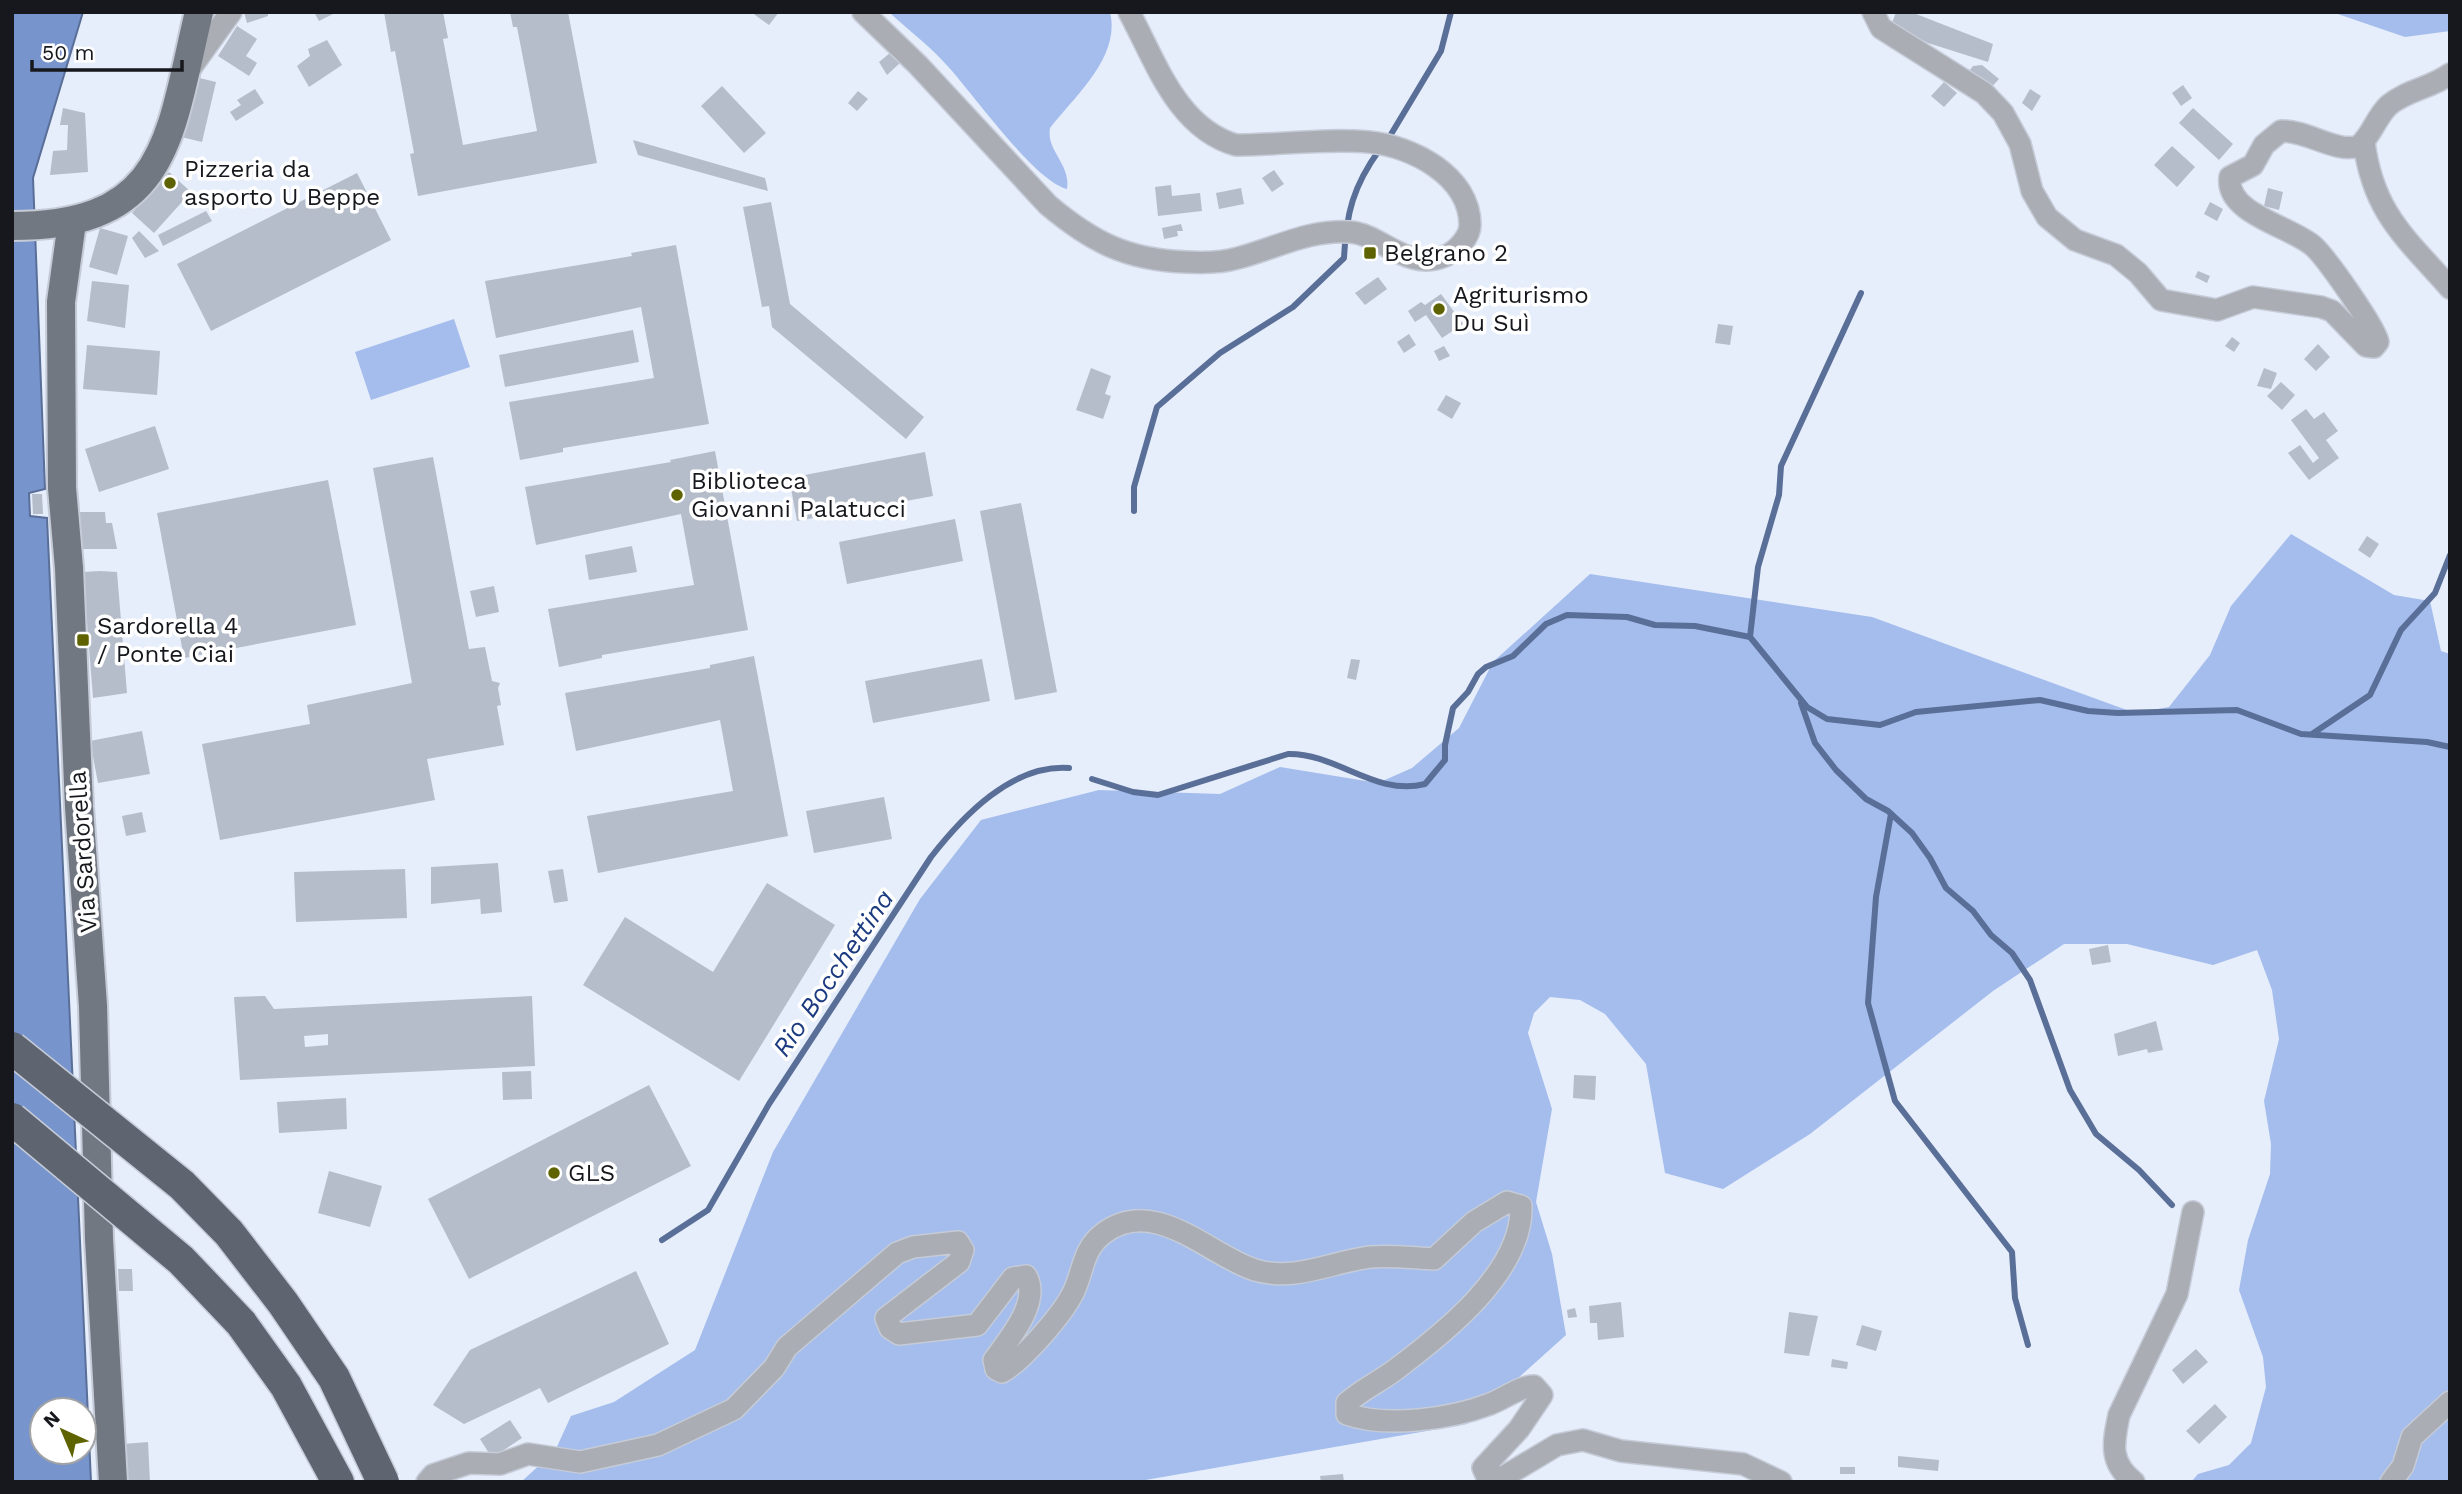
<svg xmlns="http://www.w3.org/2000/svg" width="2462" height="1494" font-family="'Work Sans',sans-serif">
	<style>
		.green { fill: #a4bded }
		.water { fill: #7794cd; stroke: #5a6f98; stroke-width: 2; fill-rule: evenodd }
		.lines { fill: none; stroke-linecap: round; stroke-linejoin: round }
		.stream { stroke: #5a6f98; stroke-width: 6 }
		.building { fill: #b6bdca; fill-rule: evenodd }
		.minor-casing { stroke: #c5cbd7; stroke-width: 24 }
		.major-casing { stroke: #c5cbd7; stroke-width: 32 }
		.highway-casing { stroke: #c5cbd7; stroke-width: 35 }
		.minor { stroke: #aaadb3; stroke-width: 21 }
		.major { stroke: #727882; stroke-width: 28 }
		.highway { stroke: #5e6570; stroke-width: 32 }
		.highway-bridge-casing { stroke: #c5cbd7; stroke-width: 35; stroke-linecap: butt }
		.highway-bridge { stroke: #5e6570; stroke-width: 32 }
		.poi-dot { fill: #5e6300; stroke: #fff; stroke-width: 2.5 }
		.labels { text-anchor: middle; stroke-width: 7; stroke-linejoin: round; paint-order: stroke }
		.poi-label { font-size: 24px; fill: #16181d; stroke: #fff; text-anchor: start }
		.street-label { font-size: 24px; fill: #16181d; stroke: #fff }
		.water-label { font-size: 26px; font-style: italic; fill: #1b3a7f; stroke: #fff }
	</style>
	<rect width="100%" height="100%" fill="#e6edfb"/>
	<!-- green -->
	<g class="green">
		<path d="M889,12H1110C1121,57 1075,96 1050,128C1046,151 1071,164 1067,189C1031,179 970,88 941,59C925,42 906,28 889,12Z"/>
		<polygon points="2332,12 2450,12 2450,31 2405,37"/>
		<polygon points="454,319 470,367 371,400 355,352"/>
		<polygon points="2291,534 2394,595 2430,601 2441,651 2450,654 2450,1482 2191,1482 2198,1474 2229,1465 2251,1443 2266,1387 2263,1357 2239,1290 2248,1240 2270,1174 2271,1144 2264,1101 2279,1039 2272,990 2257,950 2213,965 2127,944 2064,944 1993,991 1810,1134 1723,1189 1665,1173 1646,1064 1605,1014 1580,1000 1550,997 1534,1013 1528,1033 1552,1109 1536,1202 1552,1254 1566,1335 1467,1424 1134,1482 521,1482 555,1451 571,1416 614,1402 695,1350 773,1152 920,899 981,820 1099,790 1220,794 1280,767 1378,783 1412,768 1459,728 1493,662 1590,574 1872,617 2135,713 2169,707 2210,655 2231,606"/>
	</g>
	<!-- water -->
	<path class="water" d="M12,12H83L33,178L45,489L29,493L30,516L47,518L91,1482H12ZM42,1410H84V1452H42Z"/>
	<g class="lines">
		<!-- stream -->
		<g class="stream">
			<polyline points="1387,141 1441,51 1451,12"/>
			<path d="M1134,511V487L1157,407L1220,353L1293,307L1344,258C1346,214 1353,186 1380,149"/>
			<polyline points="1750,637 1758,567 1779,495 1781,466 1861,293"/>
			<polyline points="1801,703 1815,743 1836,770 1866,799 1888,811 1912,833 1930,858 1946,888 1973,911 1991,935 2012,953 2030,980 2070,1090 2096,1134 2139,1170 2172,1205"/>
			<polyline points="2312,734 2370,695 2401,630 2435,593 2450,555"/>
			<path d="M1092,779L1133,792L1158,795L1288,754C1337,753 1376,797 1425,784L1445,760V745L1453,708L1468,692L1478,674L1486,667L1513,656L1546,624L1567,615L1627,617L1655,625L1695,626L1750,637L1807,707L1827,719L1880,725L1916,712L2040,700L2088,711L2118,713L2237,710L2301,734L2427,742L2450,747"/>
			<polyline points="1891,814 1876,897 1868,1003 1895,1101 2012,1252 2015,1298 2028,1345"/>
			<path d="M662,1240L708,1210L769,1104L931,857C963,816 1012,764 1069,768"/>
		</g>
	</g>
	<!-- building -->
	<g class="building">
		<polygon points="244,12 268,12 268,16 247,23"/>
		<polygon points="314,12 337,12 319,21"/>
		<polygon points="384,12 443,12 448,38 443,39 463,145 537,131 517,27 513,27 510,12 568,12 597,163 418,196 410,154 414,153 395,51 391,52"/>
		<polygon points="751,12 779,12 769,25"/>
		<polygon points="1896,12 1911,12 1993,44 1988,62 1928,43 1891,26"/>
		<polygon points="237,26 257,39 246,56 257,63 249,76 218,56"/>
		<polygon points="327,40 342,65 309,87 297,66 310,56 308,49"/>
		<polygon points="890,53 900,63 887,75 879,62"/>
		<polygon points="1982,65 1999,79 1987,92 1966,75 1973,66"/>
		<polygon points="191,76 216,82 202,142 177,136"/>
		<polygon points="1944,82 1957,93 1944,107 1931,96"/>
		<polygon points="2183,85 2192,98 2181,106 2172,93"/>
		<polygon points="722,86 766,133 744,153 701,106"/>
		<polygon points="255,89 264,103 236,121 230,112 241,105 237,100"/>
		<polygon points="2030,89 2041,96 2032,111 2022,103"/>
		<polygon points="858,91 868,99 857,111 848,103"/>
		<polygon points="63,108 85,113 88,172 50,175 53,151 67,150 68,125 60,125"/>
		<polygon points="2193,108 2233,144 2219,160 2179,123"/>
		<polygon points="633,140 765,178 768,191 638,155"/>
		<polygon points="2172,146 2195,167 2177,187 2154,165"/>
		<polygon points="1274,170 1284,184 1272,192 1262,178"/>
		<polygon points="169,172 191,192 154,233 132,213"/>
		<polygon points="357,173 391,240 211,331 177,264"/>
		<polygon points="1171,185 1172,196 1200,193 1202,211 1158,216 1155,187"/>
		<polygon points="1241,188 1244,204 1219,209 1216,193"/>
		<polygon points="2268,188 2283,192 2279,210 2264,206"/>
		<polygon points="771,202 790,304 924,417 906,439 772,327 769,306 762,307 743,207"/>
		<polygon points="2210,202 2223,209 2217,221 2204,214"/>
		<polygon points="206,211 212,221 163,246 158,235"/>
		<polygon points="1181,224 1183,231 1177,231 1178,236 1164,239 1162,228"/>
		<polygon points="100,228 128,236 117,275 89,267"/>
		<polygon points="139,231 159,251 145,258 132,238"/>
		<polygon points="676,245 709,424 563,448 563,452 520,460 509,402 654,378 641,307 496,338 485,281 632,256 631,253"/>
		<polygon points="2198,271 2210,276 2207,283 2195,277"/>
		<polygon points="1378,277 1387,289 1365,305 1355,293"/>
		<polygon points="92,281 129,285 125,328 87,321"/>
		<polygon points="1441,294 1463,324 1442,338 1426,315 1415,322 1408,311 1421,302 1425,305"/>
		<polygon points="1718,324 1733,326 1730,345 1715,343"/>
		<polygon points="633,330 639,362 505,387 499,355"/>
		<polygon points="1409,334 1416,345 1404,353 1397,342"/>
		<polygon points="2232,337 2240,343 2234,352 2225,346"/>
		<polygon points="2318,344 2330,357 2316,371 2304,359"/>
		<polygon points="87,345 160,351 157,395 83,389"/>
		<polygon points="1444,346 1450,356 1439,361 1434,351"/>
		<polygon points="1091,368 1111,376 1105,394 1111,396 1103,419 1076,410"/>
		<polygon points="2264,368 2277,373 2271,389 2257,386"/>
		<polygon points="2281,382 2295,395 2282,410 2267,396"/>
		<polygon points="1446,395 1461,403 1452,419 1437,410"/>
		<polygon points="2306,409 2314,419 2324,412 2338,431 2326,440 2339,458 2309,480 2288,453 2300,445 2313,463 2319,458 2291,420"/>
		<polygon points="155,426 169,469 99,492 85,449"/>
		<polygon points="715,451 748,630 602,655 602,658 559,667 548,609 694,585 681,514 536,545 525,487 671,462 670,460"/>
		<polygon points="925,452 933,496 797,521 789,478"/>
		<polygon points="433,457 469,649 485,647 492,681 500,683 498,688 501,705 497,706 504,745 427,759 435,800 220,840 202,744 310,724 307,705 412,683 373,468"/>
		<polygon points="328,480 356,625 184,658 157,513"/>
		<polygon points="32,494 42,494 43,514 33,514"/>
		<polygon points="1021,503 1057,692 1015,700 980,511"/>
		<polygon points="80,512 105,512 106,523 112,523 117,549 80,549"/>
		<polygon points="955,519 963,561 847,584 839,542"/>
		<polygon points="2367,536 2379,544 2370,558 2358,550"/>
		<polygon points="632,546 637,572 589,580 585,555"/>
		<polygon points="100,571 117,572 127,693 93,698 83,572"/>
		<polygon points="494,586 499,612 476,617 470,591"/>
		<polygon points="754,656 788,836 598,873 587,816 733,791 720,720 576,751 565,693 710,668 710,665"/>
		<polygon points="982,659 990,701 873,723 865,681"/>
		<polygon points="1351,659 1360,660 1356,680 1347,678"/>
		<polygon points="142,731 150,774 98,783 90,741"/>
		<polygon points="884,797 892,839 814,853 806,811"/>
		<polygon points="142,812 146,832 126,836 122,816"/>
		<polygon points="498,863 502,912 481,914 480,899 431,904 431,867"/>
		<polygon points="405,869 407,918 296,922 294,872"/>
		<polygon points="563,869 568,901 554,903 548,871"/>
		<polygon points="767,883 835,925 739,1081 583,985 625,917 713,972"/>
		<polygon points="2108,945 2111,962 2092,965 2089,949"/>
		<path d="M265,996L274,1009L532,996L535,1066L240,1080L234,997ZM328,1034V1045L305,1047L304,1036Z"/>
		<polygon points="2156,1021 2163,1050 2148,1053 2147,1049 2118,1056 2114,1034"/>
		<polygon points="531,1071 532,1099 503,1100 502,1072"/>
		<polygon points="1574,1075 1596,1076 1595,1100 1573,1098"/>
		<polygon points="649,1085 691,1166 469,1279 428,1199"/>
		<polygon points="346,1098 347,1129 279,1133 277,1102"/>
		<polygon points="329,1171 382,1186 370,1227 318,1213"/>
		<polygon points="118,1269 132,1269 133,1291 119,1291"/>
		<polygon points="636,1271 669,1344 548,1403 540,1388 464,1424 433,1405 470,1350"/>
		<polygon points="1621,1302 1624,1337 1598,1340 1597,1323 1590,1323 1589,1306"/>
		<polygon points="1575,1308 1577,1317 1568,1318 1567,1310"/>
		<polygon points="1789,1312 1818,1316 1809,1356 1784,1353"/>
		<polygon points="1862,1325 1882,1331 1876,1351 1856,1345"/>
		<polygon points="2196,1349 2208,1362 2183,1384 2172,1370"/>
		<polygon points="1832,1359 1848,1362 1847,1369 1831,1367"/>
		<polygon points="2215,1404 2227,1417 2199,1444 2186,1431"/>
		<polygon points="510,1420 522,1438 492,1458 480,1439"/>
		<polygon points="148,1442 150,1482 125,1482 123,1444"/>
		<polygon points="1898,1456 1939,1460 1938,1471 1898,1467"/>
		<rect x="1840" y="1467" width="15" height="7"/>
		<polygon points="1343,1474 1344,1482 1321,1482 1320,1476"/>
	</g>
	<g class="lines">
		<defs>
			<g id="minor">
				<path d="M863,12L918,65L1048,205C1092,242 1127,260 1186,262C1204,263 1221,263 1238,258C1276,248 1310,229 1350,232C1381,234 1407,272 1445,256C1456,252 1470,237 1470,225C1470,176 1412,146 1369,142C1326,138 1280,145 1236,145C1177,128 1156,62 1129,12"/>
				<path d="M1873,12L1881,28L1984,93L2003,113L2020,144L2032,191L2047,217L2075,240L2116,255L2138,273L2161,300L2217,310L2253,297L2321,307L2332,311L2366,346L2374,347L2378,342C2377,330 2324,254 2312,245C2289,226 2225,213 2230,177L2253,165L2264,145L2281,131C2307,130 2337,154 2359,146C2372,135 2376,117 2389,105C2407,90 2431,88 2450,74"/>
				<polyline points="187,73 231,12"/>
				<path d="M2364,142C2373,213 2406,238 2450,288"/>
				<path d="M427,1482L433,1475L469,1463L500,1464L528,1454L580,1462L658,1445L734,1409L774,1368L787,1347L897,1253L913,1247L958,1242L963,1250L959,1262L886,1318L890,1328L899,1334L977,1325L1013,1278L1026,1276C1041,1301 1010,1338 994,1360L996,1369L1002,1372C1023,1360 1062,1315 1073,1293C1084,1271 1082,1249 1104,1233C1155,1195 1210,1256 1255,1270C1295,1282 1331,1262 1370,1257C1391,1255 1413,1258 1434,1259L1474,1222L1507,1202L1521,1206C1523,1272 1443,1334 1395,1370C1379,1382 1361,1390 1347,1403V1414C1386,1428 1451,1419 1490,1404C1504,1399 1520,1386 1534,1386L1542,1395L1519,1429L1483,1468L1488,1479L1505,1476L1557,1445L1583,1440L1621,1451L1743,1464L1781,1482"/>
				<path d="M2134,1482C2109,1463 2113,1443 2119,1415L2177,1294L2193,1212"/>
				<polyline points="2391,1482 2403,1466 2412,1437 2450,1402"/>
			</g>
			<g id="major">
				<polyline points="72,222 61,302 62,488 69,568 79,807 93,1006 99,1239 113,1482"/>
				<path d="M12,226C169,226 169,137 199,12"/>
			</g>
			<polyline id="highway" points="241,1323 286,1386 338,1482"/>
		</defs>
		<!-- minor casing -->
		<use href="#minor" class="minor-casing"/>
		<!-- major casing -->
		<use href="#major" class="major-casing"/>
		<!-- highway casing -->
		<use href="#highway" class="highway-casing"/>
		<!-- minor -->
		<use href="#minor" class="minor"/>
		<!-- major -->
		<use href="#major" class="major"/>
		<!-- highway -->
		<use href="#highway" class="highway"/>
		<defs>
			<g id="highway-bridge">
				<polyline points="12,1048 182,1185 229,1233 283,1303 334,1378 383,1482"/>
				<polyline points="12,1119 181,1260 241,1323"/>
			</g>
		</defs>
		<!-- highway-bridge casing -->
		<use href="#highway-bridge" class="highway-bridge-casing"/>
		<!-- highway-bridge -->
		<use href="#highway-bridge" class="highway-bridge"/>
	</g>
	<!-- markers -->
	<g class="poi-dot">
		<circle cx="170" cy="183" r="7"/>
		<rect x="1363" y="246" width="14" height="14" rx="3.5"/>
		<circle cx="1439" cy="309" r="7"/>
		<circle cx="677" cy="495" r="7"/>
		<rect x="76" y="633" width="14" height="14" rx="3.5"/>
		<circle cx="554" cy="1173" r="7"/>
	</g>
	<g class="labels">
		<!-- poi labels -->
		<g class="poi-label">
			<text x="184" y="177">Pizzeria da<tspan x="184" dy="28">asporto U Beppe</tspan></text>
			<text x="1384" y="261">Belgrano 2</text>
			<text x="1453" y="303">Agriturismo<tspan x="1453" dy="28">Du Suì</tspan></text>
			<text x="691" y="489">Biblioteca<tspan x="691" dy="28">Giovanni Palatucci</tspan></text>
			<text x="97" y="634">Sardorella 4<tspan x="97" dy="28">/ Ponte Ciai</tspan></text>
			<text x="568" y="1181">GLS</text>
		</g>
		<!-- street labels -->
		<g class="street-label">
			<text transform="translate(83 852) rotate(-94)" y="8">Via Sardorella</text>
		</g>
		<!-- water labels -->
		<g class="water-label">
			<text transform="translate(833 973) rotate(-56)" y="9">Rio Bocchettina</text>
		</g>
	</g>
	<!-- border -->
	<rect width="2462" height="1494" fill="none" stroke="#16181d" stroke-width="28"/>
	<!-- north arrow -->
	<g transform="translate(63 1431) rotate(316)"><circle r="33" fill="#ffffff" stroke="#a2a3a5" stroke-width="2"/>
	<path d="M0-5L12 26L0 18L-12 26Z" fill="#5e6300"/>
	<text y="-10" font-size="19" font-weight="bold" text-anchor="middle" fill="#16181d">N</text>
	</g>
	<!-- scale -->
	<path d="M32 60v10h150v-10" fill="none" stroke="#16181d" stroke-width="3.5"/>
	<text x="42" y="60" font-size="21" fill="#16181d" stroke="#ffffff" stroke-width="5" paint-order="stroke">50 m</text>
</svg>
